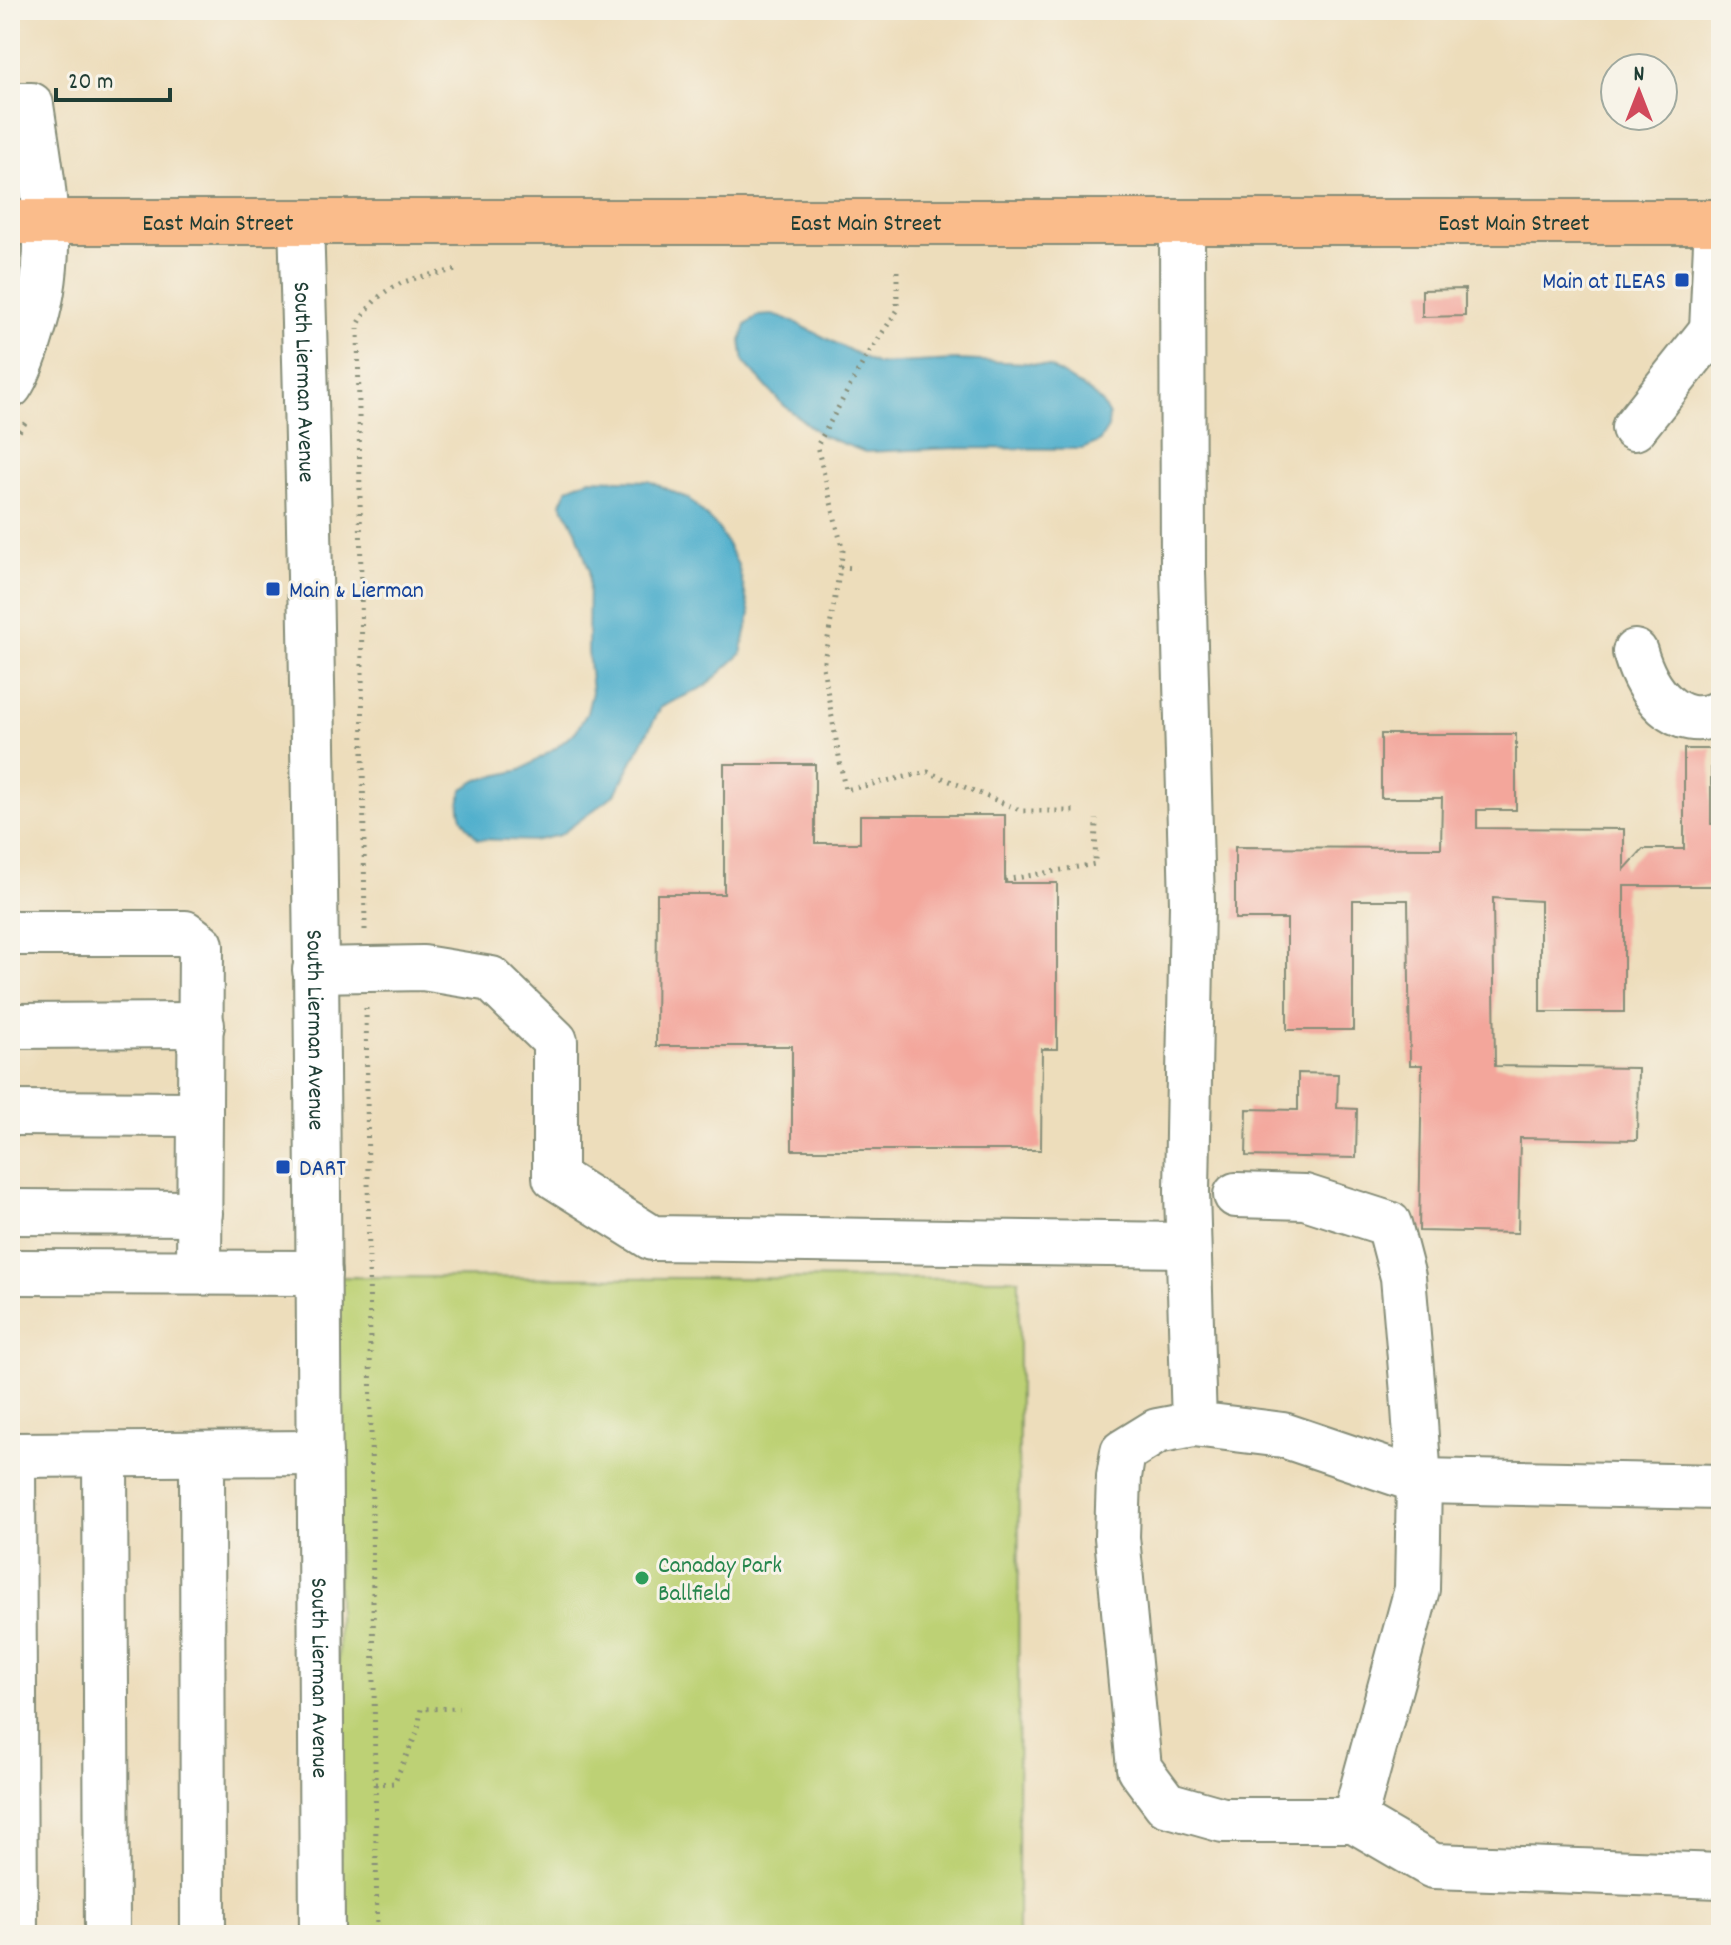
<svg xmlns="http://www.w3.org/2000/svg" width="1731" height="1945" font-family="Dekko,sans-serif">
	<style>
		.green { fill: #bdd175; stroke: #6e8754; stroke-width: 2 }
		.water { fill: #4daecc; stroke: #367680; stroke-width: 2 }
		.building { fill: #f3a69b }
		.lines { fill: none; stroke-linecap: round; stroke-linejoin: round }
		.minor-casing { stroke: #868d78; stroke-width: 48 }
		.major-casing { stroke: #868d78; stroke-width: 48 }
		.path { stroke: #868d78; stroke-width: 5; stroke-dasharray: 2 6; stroke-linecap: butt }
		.minor { stroke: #fff; stroke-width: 44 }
		.major { stroke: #fabc8b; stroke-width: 44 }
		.transit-dot { fill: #1a4fb4; stroke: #f7f3e8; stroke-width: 3 }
		.leisure-dot { fill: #2e9e5b; stroke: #f7f3e8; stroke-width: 3 }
		.labels { text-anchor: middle; stroke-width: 6; stroke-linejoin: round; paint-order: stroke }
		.street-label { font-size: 24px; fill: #1f3d34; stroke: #f7f3e8 }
		.transit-label { font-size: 24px; fill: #164399; stroke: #f7f3e8; text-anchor: start }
		.leisure-label { font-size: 24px; fill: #27864d; stroke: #f7f3e8; text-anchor: start }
	</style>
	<rect width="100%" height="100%" fill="#f7f3e8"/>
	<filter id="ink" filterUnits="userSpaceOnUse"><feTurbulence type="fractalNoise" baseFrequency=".0125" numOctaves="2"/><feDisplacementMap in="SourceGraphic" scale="16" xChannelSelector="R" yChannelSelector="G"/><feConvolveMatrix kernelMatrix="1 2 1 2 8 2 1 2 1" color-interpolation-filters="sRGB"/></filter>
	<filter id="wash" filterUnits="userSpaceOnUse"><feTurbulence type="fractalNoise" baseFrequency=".006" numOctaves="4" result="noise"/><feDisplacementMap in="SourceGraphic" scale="32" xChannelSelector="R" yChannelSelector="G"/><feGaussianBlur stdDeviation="1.8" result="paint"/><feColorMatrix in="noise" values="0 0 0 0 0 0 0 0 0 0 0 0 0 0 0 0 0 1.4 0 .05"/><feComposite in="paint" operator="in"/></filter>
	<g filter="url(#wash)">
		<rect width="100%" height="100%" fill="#edddbb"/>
		<!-- green -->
		<polygon class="green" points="336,1277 1019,1279 1018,1935 340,1935"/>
		<!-- water -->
		<g class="water">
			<polygon points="772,315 792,321 877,364 956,360 1028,363 1050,367 1090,392 1102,403 1109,416 1108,428 1099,442 1082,449 957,448 865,452 821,435 781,403 744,362 741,341 746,325 758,316"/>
			<path d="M590,479L649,481L689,499L719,529L738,565L750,614L741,654L706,686L661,707L615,794L560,835L533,841L478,839C462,822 455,811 463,789L478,780L521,770L556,748L576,731L587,713L592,692L588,651L589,570L576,530L561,503L568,488Z"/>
		</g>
		<g id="blocks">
			<!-- building -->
			<g class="building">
				<polygon points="1465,289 1465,316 1422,317 1422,290"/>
				<polygon points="1381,734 1516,734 1516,810 1477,810 1477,828 1624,829 1624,870 1643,849 1684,849 1684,749 1711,749 1711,824 1721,824 1721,886 1624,886 1624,1012 1540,1012 1540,901 1493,898 1495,1066 1638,1068 1637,1140 1520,1138 1518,1233 1419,1231 1422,1065 1410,1065 1408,900 1353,900 1353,1030 1287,1030 1287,919 1235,919 1235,847 1441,848 1442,798 1381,798"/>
				<polygon points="724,764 815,764 815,843 860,843 860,815 1005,815 1005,883 1057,883 1057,1049 1042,1049 1041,1150 792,1150 792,1046 656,1046 657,894 724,894"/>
				<polygon points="1298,1073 1338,1074 1337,1108 1357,1109 1356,1158 1246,1156 1247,1109 1298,1110"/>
			</g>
		</g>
	</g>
	<g filter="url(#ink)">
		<use href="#blocks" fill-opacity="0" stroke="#868d78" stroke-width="2"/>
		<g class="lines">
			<defs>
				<g id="minor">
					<path d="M10,105H31C43,187 58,254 31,335C26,352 20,371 10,386"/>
					<path id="s1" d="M301,222C319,793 319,1364 322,1935"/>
					<polyline points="1182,222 1183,571 1192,903 1187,1192 1194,1424 1283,1435 1419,1481 1721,1487"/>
					<polyline points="1712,330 1717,222"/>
					<polyline points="1634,428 1712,330 1721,344"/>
					<path d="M1635,652C1646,690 1676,735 1721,712"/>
					<polyline points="10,933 185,933 201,945 199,1271"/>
					<polyline points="315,970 423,968 491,979 555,1041 555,1177 652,1238 1188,1245"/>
					<polyline points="10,1026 202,1025"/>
					<polyline points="10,1113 200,1114"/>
					<polyline points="1236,1195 1305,1197 1389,1224 1403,1277 1413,1393 1419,1481 1417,1589 1354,1820 1433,1866 1721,1876"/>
					<polyline points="10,1212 200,1213"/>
					<polyline points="10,1272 319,1273"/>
					<polyline points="1194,1424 1157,1431 1123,1452 1119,1477 1117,1537 1139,1768 1166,1804 1223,1820 1354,1820"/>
					<polyline points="202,1454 203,1935"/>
					<polyline points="10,1455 320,1453"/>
					<polyline points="13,1455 15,1935"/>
					<polyline points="105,1455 107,1935"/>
				</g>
				<g id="major">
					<path id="s2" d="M10,222H1721"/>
				</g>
			</defs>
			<!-- minor casing -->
			<use href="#minor" class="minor-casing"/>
			<!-- major casing -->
			<use href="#major" class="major-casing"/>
			<!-- path -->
			<g class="path">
				<polyline points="897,271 897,311 865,359 817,446 843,551 823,667 845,790 928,772 1022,811 1078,811"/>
				<polyline points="10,444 25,423"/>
				<polyline points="840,567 856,568"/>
				<polyline points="1005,880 1095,864 1096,819"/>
				<path d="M365,930L358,325C381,281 412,278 457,270"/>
				<polyline points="366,1008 377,1935"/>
				<polyline points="375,1784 394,1783 418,1730 421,1709 459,1708"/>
			</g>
			<!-- minor -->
			<use href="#minor" class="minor"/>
			<!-- major -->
			<use href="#major" class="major"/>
		</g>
	</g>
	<!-- markers -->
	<g class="transit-dot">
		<rect x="1674" y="272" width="16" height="16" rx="4"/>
		<rect x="265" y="581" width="16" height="16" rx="4"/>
		<rect x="275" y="1159" width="16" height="16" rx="4"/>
	</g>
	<circle class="leisure-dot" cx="642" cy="1578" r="8"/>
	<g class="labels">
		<!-- street labels -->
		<g class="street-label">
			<text dy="8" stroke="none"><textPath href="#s2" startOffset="208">East Main Street</textPath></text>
			<text dy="8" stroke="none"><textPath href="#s2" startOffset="856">East Main Street</textPath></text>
			<text dy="8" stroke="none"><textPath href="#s2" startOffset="1504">East Main Street</textPath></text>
			<text dy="8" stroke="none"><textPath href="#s1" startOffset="160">South Lierman Avenue</textPath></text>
			<text dy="8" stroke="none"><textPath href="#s1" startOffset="808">South Lierman Avenue</textPath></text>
			<text dy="8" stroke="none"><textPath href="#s1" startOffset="1456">South Lierman Avenue</textPath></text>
		</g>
		<!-- transit labels -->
		<g class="transit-label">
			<text x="1666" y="288" text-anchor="end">Main at ILEAS</text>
			<text x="289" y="597">Main &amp; Lierman</text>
			<text x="299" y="1175">DART</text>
		</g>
		<!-- leisure labels -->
		<g class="leisure-label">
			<text x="658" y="1572">Canaday Park<tspan x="658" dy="28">Ballfield</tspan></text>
		</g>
	</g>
	<!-- margin -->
	<rect width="1731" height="1945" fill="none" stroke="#f7f3e8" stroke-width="40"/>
	<!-- north arrow -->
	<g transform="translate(1639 92)"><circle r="38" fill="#f7f3e8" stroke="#a1aaa0" stroke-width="2"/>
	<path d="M0-6L14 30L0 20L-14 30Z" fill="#d1495b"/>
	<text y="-12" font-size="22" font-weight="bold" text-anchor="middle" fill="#1f3d34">N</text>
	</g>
	<!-- scale -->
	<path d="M56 88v12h114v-12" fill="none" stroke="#1f3d34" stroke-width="4"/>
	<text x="68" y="88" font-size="24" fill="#1f3d34" stroke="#f7f3e8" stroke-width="6" paint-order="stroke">20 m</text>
</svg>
